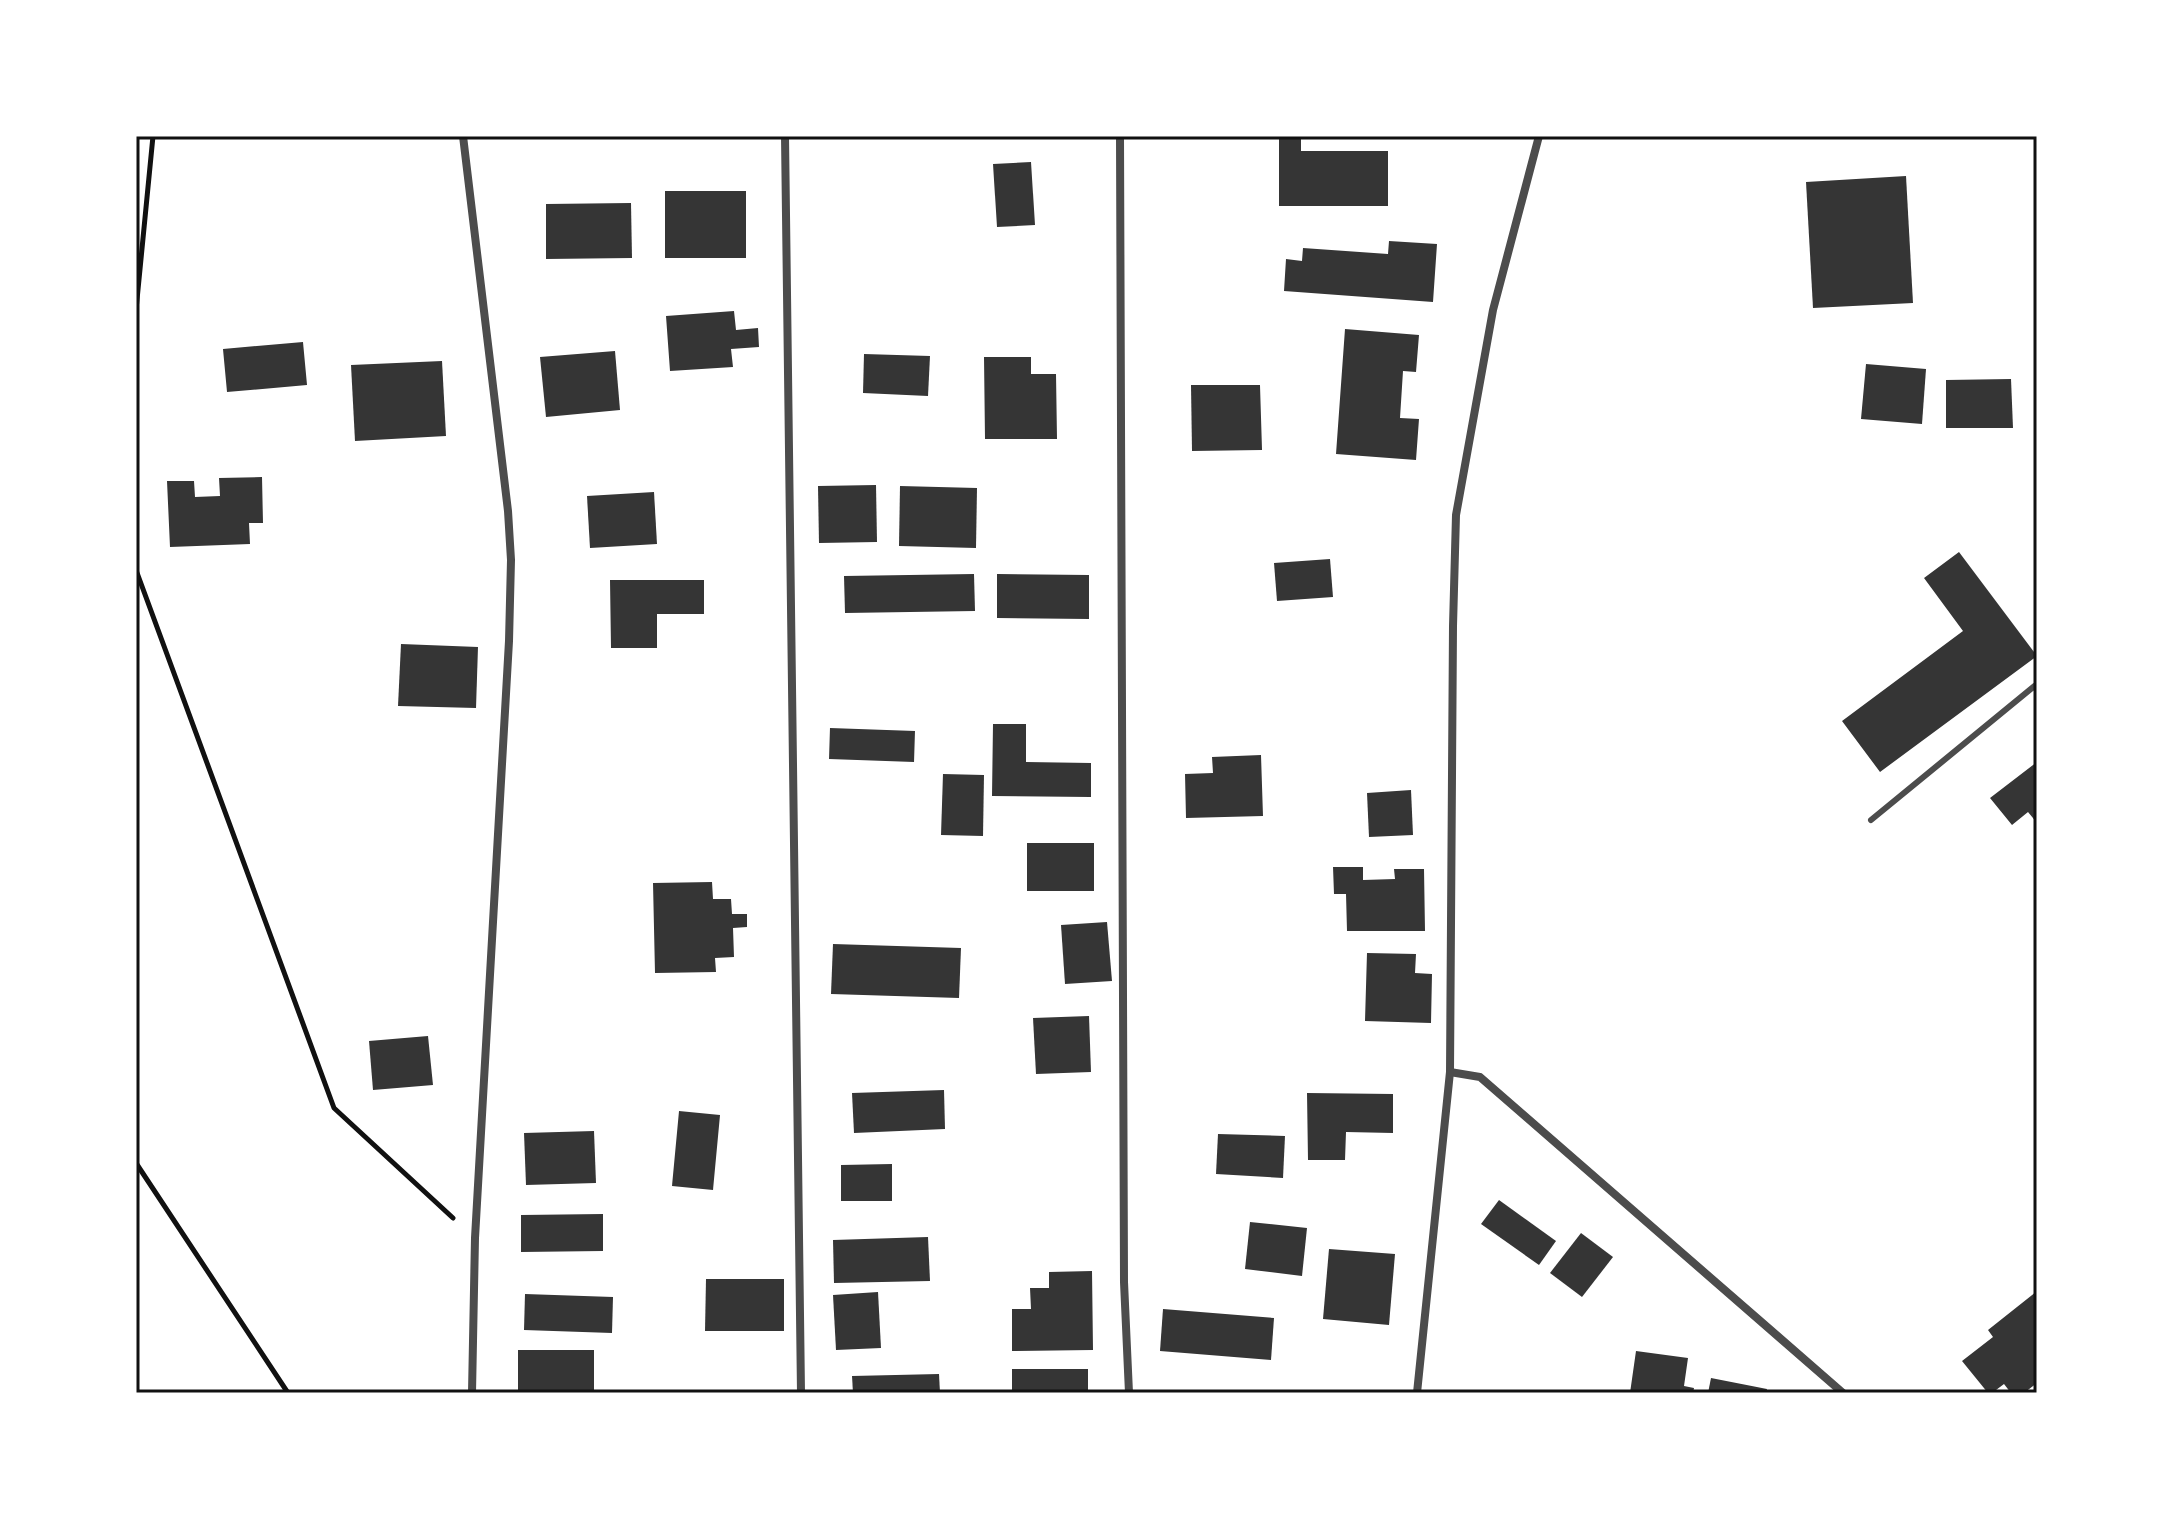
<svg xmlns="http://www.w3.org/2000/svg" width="2173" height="1529" font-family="Helvetica,sans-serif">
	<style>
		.building { fill: #353535 }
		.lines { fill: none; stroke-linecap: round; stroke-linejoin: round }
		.path { stroke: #111; stroke-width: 5 }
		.service { stroke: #4c4c4c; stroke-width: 6 }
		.minor { stroke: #4c4c4c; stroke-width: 8 }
		.neatline { fill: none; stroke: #111; stroke-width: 3 }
	</style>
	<rect width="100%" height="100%" fill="#fff"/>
	<!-- building -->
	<g class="building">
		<polygon points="1279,139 1301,139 1301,151 1388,151 1388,206 1279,206"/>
		<polygon points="1031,162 1035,225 997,227 993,164"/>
		<polygon points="1906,176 1913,303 1813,308 1806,182"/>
		<rect x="665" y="191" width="81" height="67"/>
		<polygon points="631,203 632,258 546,259 546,204"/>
		<polygon points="1389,241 1437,244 1433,302 1284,291 1286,259 1302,261 1303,248 1388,254"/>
		<polygon points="734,311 736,330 758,328 759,347 731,349 733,367 670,371 666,316"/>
		<polygon points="1345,329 1419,335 1416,372 1403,371 1400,418 1419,419 1416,460 1336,454"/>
		<polygon points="303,342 307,385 227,392 223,349"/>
		<polygon points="615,351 620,410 546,417 540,357"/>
		<polygon points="864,354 930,356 928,396 863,393"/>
		<polygon points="984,357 1031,357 1031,374 1056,374 1057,439 985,439"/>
		<polygon points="442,361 446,436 355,441 351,365"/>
		<polygon points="1866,364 1926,369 1922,424 1861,419"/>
		<polygon points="2011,379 2013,428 1946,428 1946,380"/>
		<polygon points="1191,385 1260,385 1262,450 1192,451"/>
		<polygon points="262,477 263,523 249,523 250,544 170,547 167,481 194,481 195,497 220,496 219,478"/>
		<polygon points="876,485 877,542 819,543 818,486"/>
		<polygon points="900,486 977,488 976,548 899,546"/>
		<polygon points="654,492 657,544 590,548 587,496"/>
		<polygon points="1959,552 2037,656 1880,772 1842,721 1963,631 1924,578"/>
		<polygon points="1330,559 1333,597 1277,601 1274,563"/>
		<polygon points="974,574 975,611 845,613 844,576"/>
		<polygon points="997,574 1089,575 1089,619 997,618"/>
		<polygon points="610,580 704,580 704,614 657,614 657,648 611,648"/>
		<polygon points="401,644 478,647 476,708 398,706"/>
		<polygon points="993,724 1026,724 1026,762 1091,763 1091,797 992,796"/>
		<polygon points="830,728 915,731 914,762 829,759"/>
		<polygon points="1261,755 1263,816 1186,818 1185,774 1213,773 1212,757"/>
		<polygon points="2037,762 2037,823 2028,812 2012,825 1990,798"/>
		<polygon points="943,774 984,775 983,836 941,835"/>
		<polygon points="1411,790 1413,835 1369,837 1367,793"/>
		<rect x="1027" y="843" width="67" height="48"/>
		<polygon points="1333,867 1363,867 1363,880 1395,879 1394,869 1424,869 1425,931 1347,931 1346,894 1334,894"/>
		<polygon points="712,882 713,899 731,899 732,914 747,914 747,927 733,928 734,957 715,958 716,972 655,973 653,883"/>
		<polygon points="1107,922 1112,981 1065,984 1061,925"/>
		<polygon points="833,944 961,948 959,998 831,994"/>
		<polygon points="1367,953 1416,954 1415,973 1432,974 1431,1023 1365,1021"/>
		<polygon points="1089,1016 1091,1072 1036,1074 1033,1018"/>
		<polygon points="428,1036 433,1085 373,1090 369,1041"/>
		<polygon points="944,1090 945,1129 854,1133 852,1093"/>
		<polygon points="1307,1093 1393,1094 1393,1133 1346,1132 1345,1160 1308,1160"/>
		<polygon points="679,1111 720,1115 713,1190 672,1186"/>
		<polygon points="594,1131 596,1183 526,1185 524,1133"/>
		<polygon points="1218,1134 1285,1136 1283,1178 1216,1174"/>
		<polygon points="892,1164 892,1201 841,1201 841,1165"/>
		<polygon points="1499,1200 1556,1241 1539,1265 1481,1224"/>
		<polygon points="603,1214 603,1251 521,1252 521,1215"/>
		<polygon points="1250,1222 1307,1228 1302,1276 1245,1269"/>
		<polygon points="1581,1233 1613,1257 1582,1297 1550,1273"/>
		<polygon points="928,1237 930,1281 834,1283 833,1240"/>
		<polygon points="1329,1249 1395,1254 1389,1325 1323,1319"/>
		<polygon points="1092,1271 1093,1350 1012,1351 1012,1309 1031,1309 1030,1288 1049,1288 1049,1272"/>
		<polygon points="706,1279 784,1279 784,1331 705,1331"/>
		<polygon points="2037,1291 2037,1383 2024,1393 2011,1393 2004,1384 1992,1393 1988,1393 1962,1361 1993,1337 1988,1330"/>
		<polygon points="878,1292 881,1348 836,1350 833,1295"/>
		<polygon points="525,1294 613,1297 612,1333 524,1330"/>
		<polygon points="1163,1309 1274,1318 1271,1360 1160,1351"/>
		<rect x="518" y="1350" width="76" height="43"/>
		<polygon points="1636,1351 1688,1358 1684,1386 1694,1388 1693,1393 1630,1393"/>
		<rect x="1012" y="1369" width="76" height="24"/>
		<polygon points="939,1374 940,1393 853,1393 852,1376"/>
		<polygon points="1711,1378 1767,1389 1766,1393 1708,1393"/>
	</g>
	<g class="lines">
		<!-- path -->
		<g class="path">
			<polyline points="136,310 153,136"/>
			<polyline points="136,570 334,1108 453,1218"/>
			<polyline points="136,1163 288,1393"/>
		</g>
		<!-- service -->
		<polyline class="service" points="1871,820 2037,684"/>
		<!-- minor -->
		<g class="minor">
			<polyline points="463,136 508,511 511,560 509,641 475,1238 472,1393"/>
			<polyline points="785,136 801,1393"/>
			<polyline points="1120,136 1124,1282 1129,1393"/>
			<polyline points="1450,1072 1480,1077 1843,1393"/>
			<polyline points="1417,1393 1450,1072 1453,626 1456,515 1493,310 1539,136"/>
		</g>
	</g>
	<!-- border -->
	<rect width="2173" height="1529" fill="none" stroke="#ffffff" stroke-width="276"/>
	<rect x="138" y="138" width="1897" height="1253" class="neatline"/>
</svg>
